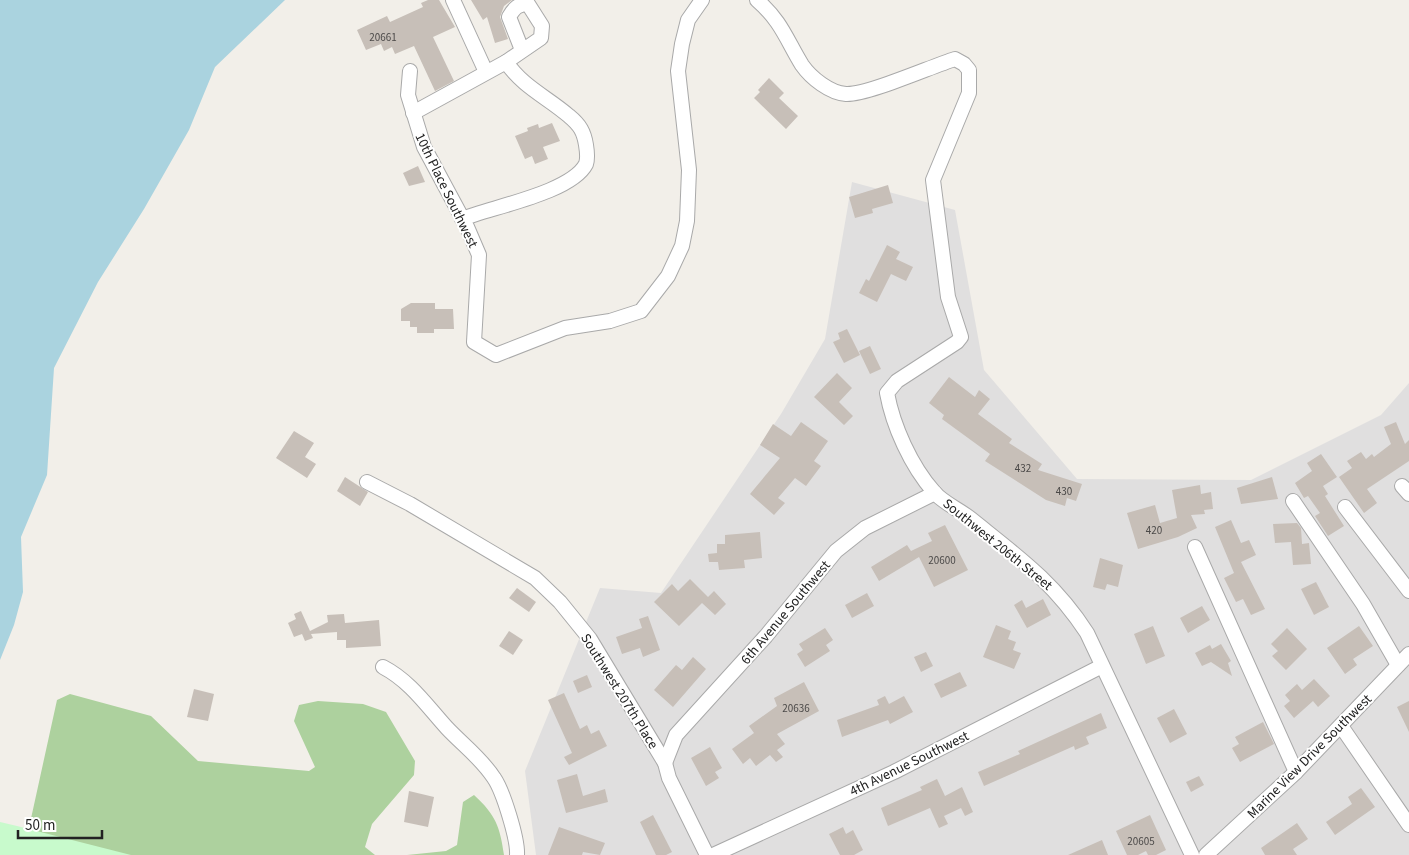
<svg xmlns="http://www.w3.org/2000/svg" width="1409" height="855" font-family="'Source Sans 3',sans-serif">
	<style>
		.residential { fill: #e0dfdf }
		.forest { fill: #add19e }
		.park { fill: #c8facc }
		.water { fill: #aad3df }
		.building { fill: #c7bfb8 }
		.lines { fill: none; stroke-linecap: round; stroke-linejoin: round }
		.minor-casing { stroke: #a9a9a9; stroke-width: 16 }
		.minor { stroke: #fff; stroke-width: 14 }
		.labels { text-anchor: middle; stroke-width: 4; stroke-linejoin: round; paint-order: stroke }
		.number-label { font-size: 11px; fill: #4b4948 }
		.street-label { font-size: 14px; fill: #222; stroke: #fff }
	</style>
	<rect width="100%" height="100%" fill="#f2efe9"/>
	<!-- residential -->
	<polygon class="residential" points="852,182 955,210 984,370 1077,479 1251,480 1381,415 1409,383 1409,855 536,855 525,771 600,588 661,593 781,414 825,339"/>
	<!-- forest -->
	<g class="forest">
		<polygon points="70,694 151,716 198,761 309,771 315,767 294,721 299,705 318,701 363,704 386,712 415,761 414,775 372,824 365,847 375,855 23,855 57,700"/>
		<path d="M474,795C496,815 500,827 504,855H407L446,851L457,845L463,802Z"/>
	</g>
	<!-- park -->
	<polygon class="park" points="0,822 17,826 131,855 0,855"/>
	<!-- water -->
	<polygon class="water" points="0,0 285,0 215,67 189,130 144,209 98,282 54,368 47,475 21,537 23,592 14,625 0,660"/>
	<!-- building -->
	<g class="building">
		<polygon points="428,0 439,0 455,27 433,37 454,81 435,91 414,46 395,54 392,47 384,51 381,44 366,50 357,30 387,16 390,22 423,7 421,3"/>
		<polygon points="471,0 512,0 504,6 500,17 508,39 495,43 487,17 483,20"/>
		<polygon points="769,78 784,93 779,98 798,116 786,129 754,98 760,92 758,90"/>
		<polygon points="552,123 560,141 543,147 548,159 535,164 532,156 525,159 515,136 528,131 527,128 538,124 539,128"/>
		<polygon points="418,166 425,182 409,186 403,173"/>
		<polygon points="888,185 893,203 872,209 873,213 855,218 849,197"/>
		<polygon points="887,245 900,252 896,259 913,267 906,281 891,274 877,302 859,293 866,279 869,281"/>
		<polygon points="411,303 435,303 435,309 453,309 454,329 434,329 434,333 417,333 417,327 410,327 410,321 401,321 401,309"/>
		<polygon points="847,329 860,355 844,363 833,342 840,339 838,333"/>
		<polygon points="870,346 881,369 870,374 859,351"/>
		<polygon points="837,373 852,388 839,402 853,416 844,425 814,397"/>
		<polygon points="949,377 975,397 979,390 990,399 978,414 1012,439 1009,443 1042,464 1038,470 1082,484 1076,501 1067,498 1065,506 1046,500 985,461 990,454 942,419 944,415 929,403"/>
		<polygon points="801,422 828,441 814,461 821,466 806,486 795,478 778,498 785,503 774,515 750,494 780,458 760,445 773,424 791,436"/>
		<polygon points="1396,422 1405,444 1409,440 1409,461 1367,489 1377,503 1364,513 1339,477 1352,468 1347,461 1361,452 1366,459 1372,454 1374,457 1391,444 1384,427"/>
		<polygon points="294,431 314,443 305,457 316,464 307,478 276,458"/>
		<polygon points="1321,454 1337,477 1323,486 1328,494 1325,496 1344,526 1328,536 1315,516 1320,513 1308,496 1304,498 1295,483 1312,471 1307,463"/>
		<polygon points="345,477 368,492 360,506 337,491"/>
		<polygon points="1272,477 1278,499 1241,504 1237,488"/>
		<polygon points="1200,485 1201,494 1211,492 1213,509 1204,510 1205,514 1191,515 1197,528 1178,537 1138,549 1127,513 1155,505 1160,523 1177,518 1172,490"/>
		<polygon points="1231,520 1241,543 1249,540 1256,555 1241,562 1265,609 1251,615 1243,599 1236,602 1224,578 1234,573 1215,527"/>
		<polygon points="1297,523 1301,528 1302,544 1309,543 1311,564 1293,565 1291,542 1275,543 1273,524"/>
		<polygon points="945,525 968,570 934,587 919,557 879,581 871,567 907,545 911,551 932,541 928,533"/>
		<polygon points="760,532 762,558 744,560 745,568 719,570 718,562 709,562 708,554 717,553 717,544 725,544 725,535"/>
		<polygon points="1100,558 1123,565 1118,587 1107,584 1105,590 1093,587"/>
		<polygon points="690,579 708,597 714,591 726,604 715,615 702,603 679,626 654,602 672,584 678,591"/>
		<polygon points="1316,582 1329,607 1314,615 1301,589"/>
		<polygon points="517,588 536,602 529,612 509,598"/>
		<polygon points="867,593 874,606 852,618 845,605"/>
		<polygon points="1043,599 1051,615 1027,628 1014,605 1022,600 1026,608"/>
		<polygon points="1202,606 1210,620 1188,633 1180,618"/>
		<polygon points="301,611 310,631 328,622 327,615 344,614 345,623 379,620 381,646 346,648 346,640 337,640 337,632 311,634 313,638 305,641 302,634 294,637 288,623 296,619 294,614"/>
		<polygon points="648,616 660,650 643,657 640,648 622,654 616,637 642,628 639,619"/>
		<polygon points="996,625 1011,631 1008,639 1016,642 1013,650 1021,653 1014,669 983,657"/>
		<polygon points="1153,626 1165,656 1146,664 1134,634"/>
		<polygon points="1359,626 1373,646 1353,659 1357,665 1345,674 1327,648"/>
		<polygon points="825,628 833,640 826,645 830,651 805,667 797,654 803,650 799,644"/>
		<polygon points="1287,628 1307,649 1286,670 1272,656 1278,651 1271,644"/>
		<polygon points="509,631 523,640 513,655 499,646"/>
		<polygon points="1221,644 1231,661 1228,663 1232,676 1211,662 1202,666 1195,653 1210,645 1212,649"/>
		<polygon points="926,652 933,666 921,672 914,657"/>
		<polygon points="693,657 706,669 673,707 654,690 676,665 682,670"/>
		<polygon points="960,672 967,686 941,698 934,684"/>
		<polygon points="587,675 592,687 578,693 573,681"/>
		<polygon points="1314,679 1330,696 1318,707 1313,701 1294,718 1284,706 1290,701 1285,695 1297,684 1302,690"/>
		<polygon points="804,682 819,711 777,734 785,744 777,750 783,757 776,762 770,755 756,766 750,758 743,764 732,749 754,733 749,726 777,706 774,698"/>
		<polygon points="194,689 214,694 208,721 187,717"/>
		<polygon points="564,693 580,729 587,725 591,734 599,730 607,746 569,765 564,757 572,753 548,700"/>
		<polygon points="885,696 889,704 904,696 913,712 890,724 888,720 842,737 837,720 879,705 877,700"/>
		<polygon points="1409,701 1409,732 1397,707"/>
		<polygon points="1174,709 1187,734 1170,743 1157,718"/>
		<polygon points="1101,713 1107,728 1086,737 1089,744 1075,750 1074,746 984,786 978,772 1020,754 1018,751"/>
		<polygon points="1263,722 1274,744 1240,762 1232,748 1239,744 1235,737"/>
		<polygon points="710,747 722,768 715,772 719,778 706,786 691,758"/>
		<polygon points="577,774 583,796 605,789 608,802 566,813 557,780"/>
		<polygon points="1199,776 1204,785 1191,792 1186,782"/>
		<polygon points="937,779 945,796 962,787 973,812 965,816 961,808 944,816 948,824 939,828 930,808 888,826 881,808 922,790 920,787"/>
		<polygon points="1361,788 1375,807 1335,835 1326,822 1352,804 1348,797"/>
		<polygon points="409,791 434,797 428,827 404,822"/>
		<polygon points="653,815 672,852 666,855 656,855 640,822"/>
		<polygon points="1150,815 1166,850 1156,855 1148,855 1146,851 1138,855 1127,855 1116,831"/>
		<polygon points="1297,823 1308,839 1293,849 1297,855 1265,855 1261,848"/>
		<polygon points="559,827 605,843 600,855 583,852 582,855 548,855"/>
		<polygon points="843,827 846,834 853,830 863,850 854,855 840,855 829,834"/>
		<polygon points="1102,840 1108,855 1068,855"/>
	</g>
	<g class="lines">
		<defs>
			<g id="minor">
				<polyline points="453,0 486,72"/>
				<path d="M757,0C782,22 786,39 802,65C811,78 830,93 846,94C867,95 930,67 955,59L964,64L969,70V93L933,180L948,297L961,337L957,342L897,381L887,393C893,426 911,466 934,492C943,503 959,509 971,519C1017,556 1054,582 1087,633L1192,855"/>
				<polyline points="410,71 408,95 424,147 467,227 479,255 474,342 496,355 565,328 610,321 641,311 668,276 682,246 687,221 689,170 678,71 682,44 688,20 702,0"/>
				<path d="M413,113L506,62L541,38L542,26L528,4C518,4 514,8 509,17L522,50"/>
				<path d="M462,219C491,207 571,193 586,164C588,158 587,151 586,145C584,132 580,125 569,116C547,97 523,87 506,62"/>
				<polyline points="367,482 410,504 535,578 560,602 590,639 665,763 669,778 707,855"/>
				<polyline points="1402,486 1409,494"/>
				<polyline points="1293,501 1363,604 1398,665"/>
				<polyline points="1345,507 1409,591"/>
				<polyline points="1195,547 1296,772"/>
				<path d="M383,667C410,681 427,706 447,728C463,745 481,758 494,778C503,791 518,839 517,855"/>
				<polyline points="1341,726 1409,825"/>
				<polyline points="665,763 676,735 766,636 836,551 865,528 935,493"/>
				<polyline points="713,855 894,772 1102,666"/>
				<polyline points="1206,855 1296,772 1409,654"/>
			</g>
		</defs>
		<!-- minor casing -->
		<use href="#minor" class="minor-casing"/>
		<!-- minor -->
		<use href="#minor" class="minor"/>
	</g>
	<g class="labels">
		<!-- number labels -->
		<g class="number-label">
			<text x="383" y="41">20661</text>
			<text x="1023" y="472">432</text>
			<text x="1064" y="495">430</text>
			<text x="1154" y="534">420</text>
			<text x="942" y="564">20600</text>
			<text x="796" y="712">20636</text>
			<text x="1141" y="845">20605</text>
		</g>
		<!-- street labels -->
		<g class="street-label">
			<text transform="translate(447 190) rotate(64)" y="5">10th Place Southwest</text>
			<text transform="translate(998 544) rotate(39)" y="5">Southwest 206th Street</text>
			<text transform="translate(785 612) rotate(-50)" y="5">6th Avenue Southwest</text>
			<text transform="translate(620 691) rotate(58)" y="5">Southwest 207th Place</text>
			<text transform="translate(1309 756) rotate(-45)" y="5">Marine View Drive Southwest</text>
			<text transform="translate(909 763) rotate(-26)" y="5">4th Avenue Southwest</text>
		</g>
	</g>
	<!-- scale -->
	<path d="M18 830v8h84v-8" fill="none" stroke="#222222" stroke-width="2.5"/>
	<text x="25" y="830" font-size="15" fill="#222222" stroke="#ffffff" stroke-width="4" paint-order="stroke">50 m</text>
</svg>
